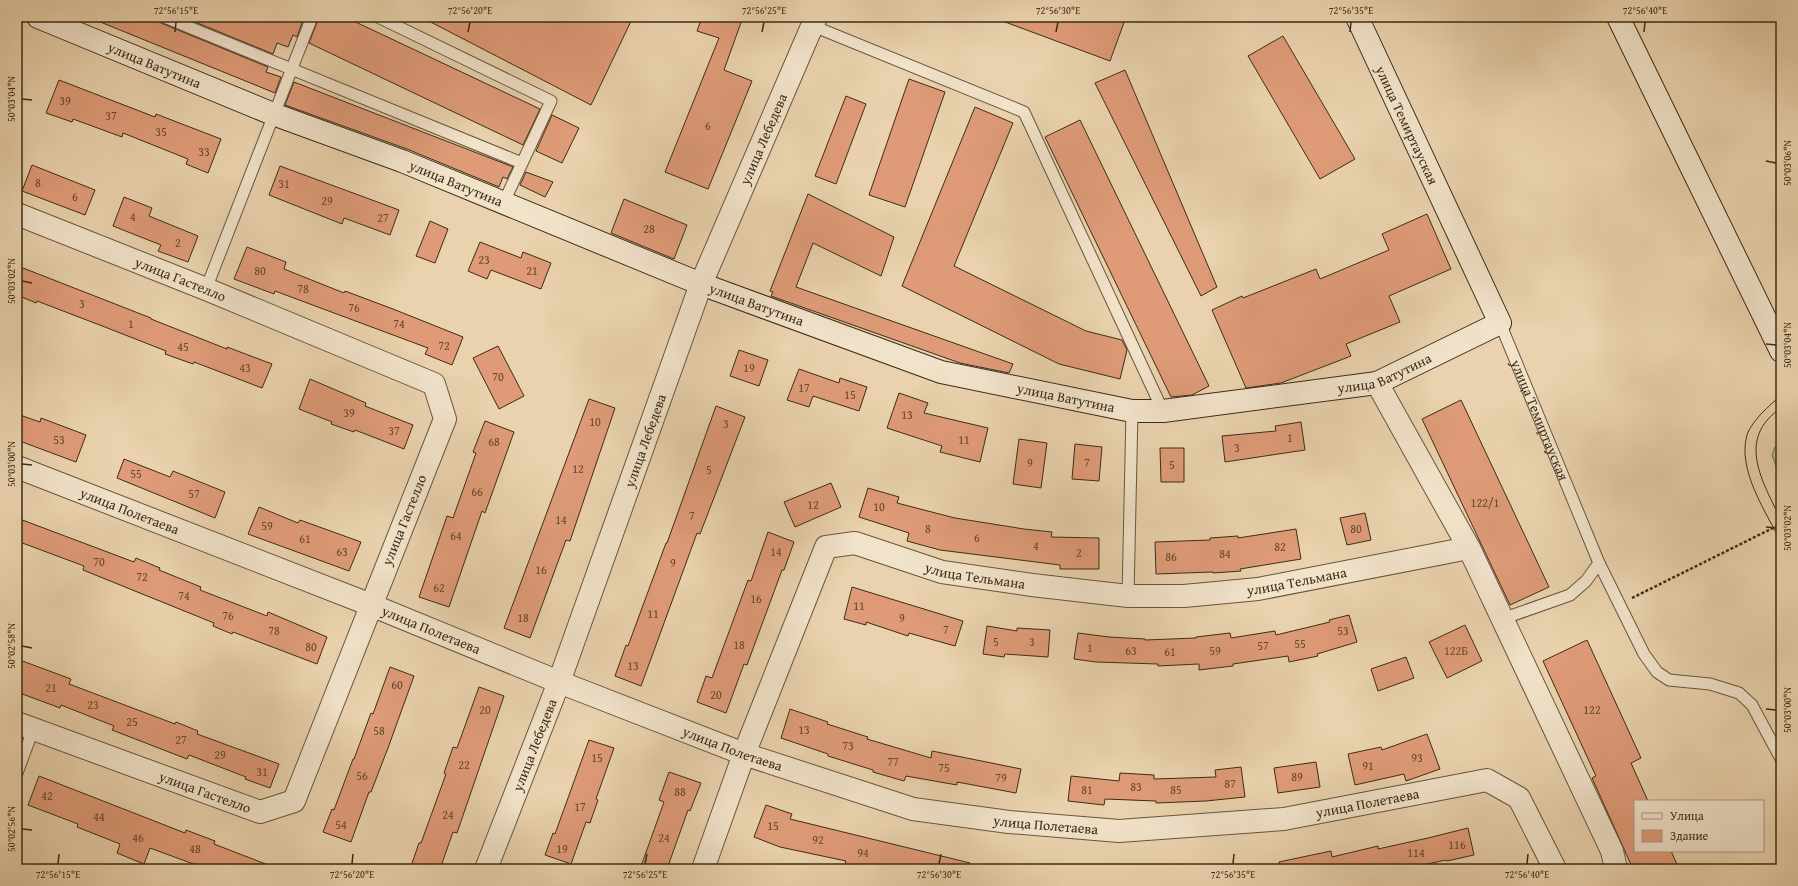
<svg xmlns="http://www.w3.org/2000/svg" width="1798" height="886" font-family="'Gentium Book Plus',serif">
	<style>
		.forest { fill: url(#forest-crowns); stroke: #7b744e }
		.building { fill: #df9b78; stroke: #3c2c16 }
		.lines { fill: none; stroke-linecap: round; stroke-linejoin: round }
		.lane-casing { stroke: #67563c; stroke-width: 13 }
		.street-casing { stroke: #67563c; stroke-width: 24 }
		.secondary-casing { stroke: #3c2c16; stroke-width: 24 }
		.path { stroke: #3c2c16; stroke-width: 2.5; stroke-dasharray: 3 2; stroke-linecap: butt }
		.lane { stroke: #f1e2ca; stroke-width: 11 }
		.street { stroke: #f1e2ca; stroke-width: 22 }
		.secondary { stroke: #f1e2ca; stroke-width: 22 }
		.tram { stroke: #3c2c16; stroke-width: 1 }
		.ticks { fill: none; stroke: #3c2c16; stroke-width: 1.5 }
		.labels { text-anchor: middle; stroke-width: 3.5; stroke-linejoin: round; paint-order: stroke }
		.number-label { font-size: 12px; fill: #65482e }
		.street-label { font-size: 14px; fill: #3c2c16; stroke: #f1e2ca }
		.neatline { fill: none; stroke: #3c2c16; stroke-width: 1.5 }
		.ticks-label { font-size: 10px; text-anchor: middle; fill: #3c2c16 }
	</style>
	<defs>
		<pattern id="forest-crowns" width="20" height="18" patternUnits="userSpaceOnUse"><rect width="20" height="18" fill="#babb87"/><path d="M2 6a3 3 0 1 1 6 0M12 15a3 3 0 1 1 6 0" fill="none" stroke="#98986d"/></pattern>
	</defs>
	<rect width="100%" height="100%" fill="#e9d2ad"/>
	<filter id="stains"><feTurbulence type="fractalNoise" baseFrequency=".005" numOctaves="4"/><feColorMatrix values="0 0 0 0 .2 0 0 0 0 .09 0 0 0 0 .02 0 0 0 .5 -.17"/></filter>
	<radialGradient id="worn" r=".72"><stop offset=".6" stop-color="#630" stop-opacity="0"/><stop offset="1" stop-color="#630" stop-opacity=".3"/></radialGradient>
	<!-- forest -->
	<polygon class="forest" points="1781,444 1781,480 1772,455 1775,447"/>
	<!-- building -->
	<g class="building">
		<polygon points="88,17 157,17 161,23 268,67 266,72 281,77 275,93"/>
		<polygon points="183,17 304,17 297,37 293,35 288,47 277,43 273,54"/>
		<polygon points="319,17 345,17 540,109 523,145 309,43"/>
		<polygon points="421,17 633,17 591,105"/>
		<polygon points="702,17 743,17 724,70 752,81 708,189 665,172 719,38 697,31"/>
		<polygon points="997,17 1126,17 1110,61 997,19"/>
		<polygon points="1283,36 1355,159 1320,179 1248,56"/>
		<polygon points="1125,70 1217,287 1201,296 1095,83"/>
		<polygon points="909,79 945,92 905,207 869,195"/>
		<polygon points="59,80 155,117 156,114 221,139 208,173 186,164 188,159 123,133 122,137 73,119 72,122 46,113"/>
		<polygon points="294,82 508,165 513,167 507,179 503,177 499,187 407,149 285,105"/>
		<polygon points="846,96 866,104 836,184 815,176"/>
		<polygon points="975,107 1013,123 954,266 1086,331 1122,340 1127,350 1120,379 1059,364 902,286"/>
		<polygon points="552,115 579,128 562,163 536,151"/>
		<polygon points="1080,120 1209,386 1192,395 1171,397 1045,137"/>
		<polygon points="32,165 95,190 85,215 22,191"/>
		<polygon points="280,166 399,210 390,235 344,218 342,224 269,195"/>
		<polygon points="526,172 553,182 545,197 520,185"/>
		<polygon points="808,194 894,237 881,276 813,243 796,287 1013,364 1009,373 960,363 771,296 773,292 770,291"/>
		<polygon points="124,197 152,208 149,216 198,236 188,262 158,251 161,245 113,226"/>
		<polygon points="624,199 687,225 674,259 611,233"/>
		<polygon points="1427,214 1451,269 1389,296 1400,322 1346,344 1351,356 1281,383 1246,388 1212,310 1242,296 1243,298 1316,269 1320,279 1389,250 1382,234"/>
		<polygon points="430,221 448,229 435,263 416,256"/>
		<polygon points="480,242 521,258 523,252 551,263 541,289 491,270 487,279 468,271"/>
		<polygon points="247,247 286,262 284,269 344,293 345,291 393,309 463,337 452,365 425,354 428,348 275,291 274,294 234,279"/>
		<polygon points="23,268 151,318 151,319 227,349 227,347 272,364 262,388 194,362 193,364 165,354 166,351 110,329 37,301 36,303 17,295 17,284"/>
		<polygon points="498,346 524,396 499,409 473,358"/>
		<polygon points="739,350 768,360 759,386 730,376"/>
		<polygon points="799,369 839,383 840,378 867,387 859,411 813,396 809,407 787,400"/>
		<polygon points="310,379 366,403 365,406 413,425 404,449 355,430 354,432 331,424 332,422 299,409"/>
		<polygon points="899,393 928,403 924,413 988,428 980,462 940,452 942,446 887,428"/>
		<polygon points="589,399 615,408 570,541 566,540 530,638 504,628"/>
		<polygon points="1461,400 1549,587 1510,605 1422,419"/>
		<polygon points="716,406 745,417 700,534 697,533 641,686 615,676 626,645 628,646 666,543 667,543"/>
		<polygon points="17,414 40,422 41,418 86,435 76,462 17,440"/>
		<polygon points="485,421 514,432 485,513 482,511 449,607 419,597 447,516 453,518 476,453 473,452"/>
		<polygon points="1301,422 1305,450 1225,462 1222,436 1276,431 1275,426"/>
		<polygon points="1019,439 1047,443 1041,488 1013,484"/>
		<polygon points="1075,444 1102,447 1099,481 1072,479"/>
		<polygon points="1160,448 1184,448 1184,482 1161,482"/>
		<polygon points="124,459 170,477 173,471 225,492 215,518 117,478"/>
		<polygon points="831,483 841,507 795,527 784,502"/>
		<polygon points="868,488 899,497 897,503 955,518 1024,529 1052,532 1051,537 1099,538 1099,569 1060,569 1060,565 940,550 907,541 909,533 859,517"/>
		<polygon points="259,507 298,523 300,520 361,542 349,571 248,534"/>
		<polygon points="1365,513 1371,540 1347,545 1340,518"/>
		<polygon points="17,518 134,562 136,558 160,568 159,570 201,587 200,590 267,616 268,612 327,637 317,664 233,632 232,634 213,626 214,623 83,570 84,566 17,541"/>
		<polygon points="1296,529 1301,559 1240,569 1241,571 1213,573 1213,572 1156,574 1155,542 1210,540 1210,538 1238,536 1238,538"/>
		<polygon points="768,532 794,542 784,570 782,570 747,665 744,664 726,713 697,702 706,676 712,678 748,580 751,581"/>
		<polygon points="852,587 963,621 955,646 909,633 908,636 866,622 866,625 844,619"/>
		<polygon points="1349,615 1357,642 1317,654 1318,656 1289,662 1288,656 1233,664 1233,666 1199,670 1199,664 1158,666 1158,664 1096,662 1074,659 1078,633 1109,637 1145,639 1145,640 1196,638 1196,637 1230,633 1231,638 1275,631 1276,635 1330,622 1329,620"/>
		<polygon points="1465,625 1482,661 1447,678 1429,642"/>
		<polygon points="987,626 1017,631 1017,628 1050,630 1048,657 1005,654 1004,657 983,654"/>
		<polygon points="1587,640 1641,758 1631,763 1648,801 1635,801 1635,851 1671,851 1679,869 1633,869 1592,778 1596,776 1543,661"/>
		<polygon points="1406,657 1414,678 1378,691 1371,669"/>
		<polygon points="17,659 71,679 69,684 175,724 176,722 198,731 197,734 279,764 270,788 245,779 246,777 189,755 187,759 112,730 114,726 61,705 60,708 17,692"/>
		<polygon points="390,667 414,676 388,748 371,792 369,792 351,842 323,832 332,809 334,810 353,759 354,759 371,713 373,714"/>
		<polygon points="479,687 504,696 457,833 453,832 440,869 410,869 419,843 421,843 446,774 444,773 453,747 457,748"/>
		<polygon points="790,709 828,722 827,724 868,737 867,739 931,758 932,751 1021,769 1016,793 957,782 957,785 906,776 904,781 873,772 873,770 828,756 828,754 781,738"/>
		<polygon points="1427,734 1440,769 1406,781 1404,774 1355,785 1348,754 1381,747 1382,750"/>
		<polygon points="589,740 614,748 596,799 598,800 590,823 586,822 571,864 545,855 553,833 555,834"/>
		<polygon points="1316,762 1320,787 1278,793 1274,768"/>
		<polygon points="1241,767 1245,797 1206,801 1156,803 1156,801 1105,799 1104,805 1068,801 1071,776 1119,781 1120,773 1154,775 1154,779 1216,777 1215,770"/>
		<polygon points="669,772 701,783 690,811 688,810 667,869 640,869 664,802 659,800"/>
		<polygon points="39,776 185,833 186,830 215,841 214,844 276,868 276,869 207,869 150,848 144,864 117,853 120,844 77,827 78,824 28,805"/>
		<polygon points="766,805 792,814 790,819 970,863 969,869 866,869 845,864 846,861 780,847 754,837"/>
		<polygon points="1468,828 1474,855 1447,861 1446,860 1404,869 1279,869 1279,862 1331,851 1332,857 1378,846 1378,849 1428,838"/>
	</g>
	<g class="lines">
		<defs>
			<g id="lane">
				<polyline points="164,17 522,163"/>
				<polyline points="378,17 551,101 504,202"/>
				<polyline points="813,26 1024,112 1163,411"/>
				<polyline points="206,289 312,17"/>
				<path id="s1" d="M1500,323L1599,563L1644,654L1657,672L1669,680L1710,684L1739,693L1752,705L1781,759"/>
				<polyline points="1128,596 1132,411"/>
				<polyline points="1502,619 1570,595 1586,581 1599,563"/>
				<polyline points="17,773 33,730"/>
			</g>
			<g id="street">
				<path id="s2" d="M17,214L206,289L434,384L445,419L294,801L260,812L17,723"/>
				<polyline points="1377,383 1469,548 1612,851 1616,869"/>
				<path id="s3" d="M17,467L371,605L559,682L744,754L913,809L1009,822L1119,831L1284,819L1487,780L1519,798L1555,869"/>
				<path id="s4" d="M486,869L559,682L701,284L816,17"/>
				<path id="s5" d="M703,869L744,754L826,547L855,543L942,572L1032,585L1128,596H1184L1258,589L1469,548"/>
			</g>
			<g id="secondary">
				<path id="s6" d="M38,17L273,114L402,161L701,284L941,372L1132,411H1163L1377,383L1500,323L1357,17"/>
				<polyline points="1618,17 1781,351"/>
			</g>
		</defs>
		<!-- lane casing -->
		<use href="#lane" class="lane-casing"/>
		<!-- street casing -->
		<use href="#street" class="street-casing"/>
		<!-- secondary casing -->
		<use href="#secondary" class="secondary-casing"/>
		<!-- path -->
		<polyline class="path" points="1632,598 1781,524"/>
		<!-- lane -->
		<use href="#lane" class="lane"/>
		<!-- street -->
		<use href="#street" class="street"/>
		<!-- secondary -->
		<use href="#secondary" class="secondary"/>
		<!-- tram -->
		<g class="tram">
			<path d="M1781,396C1774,401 1768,407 1762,413C1757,418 1749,428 1747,435C1737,470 1766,512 1781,542"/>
			<path d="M1781,408C1735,439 1763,482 1781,520"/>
		</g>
	</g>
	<!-- ticks -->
	<path class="ticks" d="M175,32L176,22M468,32L470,22M762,32L764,22M1056,32L1058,22M1350,32L1351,22M1644,32L1645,22M22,99L32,100M1766,161L1776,163M22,281L32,283M1766,344L1776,345M22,464L32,465M1766,527L1776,528M22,646L32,648M1766,709L1776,710M22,829L32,830M58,864L59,854M352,864L353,854M645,864L647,854M939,864L941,854M1233,864L1234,854M1527,864L1528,854"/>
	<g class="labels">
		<!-- number labels -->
		<g class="number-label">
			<text x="65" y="105">39</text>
			<text x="111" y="120">37</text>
			<text x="708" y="130">6</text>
			<text x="161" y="136">35</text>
			<text x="204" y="156">33</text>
			<text x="38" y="187">8</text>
			<text x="284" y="188">31</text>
			<text x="75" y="201">6</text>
			<text x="327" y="205">29</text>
			<text x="133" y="221">4</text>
			<text x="383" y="222">27</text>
			<text x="649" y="233">28</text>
			<text x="178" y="247">2</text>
			<text x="484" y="264">23</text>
			<text x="260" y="275">80</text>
			<text x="532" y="275">21</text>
			<text x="303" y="293">78</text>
			<text x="82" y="308">3</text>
			<text x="354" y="312">76</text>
			<text x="131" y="328">1</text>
			<text x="399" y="328">74</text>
			<text x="444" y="350">72</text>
			<text x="183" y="351">45</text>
			<text x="245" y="372">43</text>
			<text x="749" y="372">19</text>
			<text x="498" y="381">70</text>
			<text x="804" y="392">17</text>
			<text x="850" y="399">15</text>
			<text x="349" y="417">39</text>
			<text x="907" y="419">13</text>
			<text x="595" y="426">10</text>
			<text x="726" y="428">3</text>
			<text x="394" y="435">37</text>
			<text x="1290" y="442">1</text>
			<text x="59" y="444">53</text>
			<text x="964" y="444">11</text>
			<text x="494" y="446">68</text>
			<text x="1237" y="452">3</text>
			<text x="1030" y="467">9</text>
			<text x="1087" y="467">7</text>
			<text x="1172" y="469">5</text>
			<text x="578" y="473">12</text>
			<text x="709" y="474">5</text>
			<text x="136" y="478">55</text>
			<text x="477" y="496">66</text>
			<text x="194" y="498">57</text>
			<text x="1485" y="507">122/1</text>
			<text x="813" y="509">12</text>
			<text x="879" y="511">10</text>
			<text x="692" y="520">7</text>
			<text x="561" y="524">14</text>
			<text x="267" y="530">59</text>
			<text x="928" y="533">8</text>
			<text x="1356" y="533">80</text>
			<text x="456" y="540">64</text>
			<text x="977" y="542">6</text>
			<text x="305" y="543">61</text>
			<text x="1036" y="550">4</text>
			<text x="1280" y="551">82</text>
			<text x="342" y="556">63</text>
			<text x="776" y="556">14</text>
			<text x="1079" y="557">2</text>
			<text x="1225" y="558">84</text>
			<text x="1171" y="561">86</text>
			<text x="99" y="566">70</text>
			<text x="673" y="567">9</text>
			<text x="541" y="574">16</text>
			<text x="142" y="581">72</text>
			<text x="439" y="592">62</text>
			<text x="184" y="600">74</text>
			<text x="756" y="603">16</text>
			<text x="859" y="610">11</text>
			<text x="653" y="618">11</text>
			<text x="228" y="620">76</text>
			<text x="523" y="622">18</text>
			<text x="902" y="622">9</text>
			<text x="946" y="634">7</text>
			<text x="274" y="635">78</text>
			<text x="1343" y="635">53</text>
			<text x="996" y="646">5</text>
			<text x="1032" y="646">3</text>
			<text x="1300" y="648">55</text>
			<text x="739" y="649">18</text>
			<text x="1263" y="650">57</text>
			<text x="311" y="651">80</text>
			<text x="1090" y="652">1</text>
			<text x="1131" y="655">63</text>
			<text x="1215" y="655">59</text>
			<text x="1456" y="655">122Б</text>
			<text x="1170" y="656">61</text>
			<text x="633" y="670">13</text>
			<text x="397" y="689">60</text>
			<text x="51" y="692">21</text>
			<text x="716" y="699">20</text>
			<text x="93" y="709">23</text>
			<text x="485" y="714">20</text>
			<text x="1592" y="714">122</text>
			<text x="132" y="726">25</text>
			<text x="804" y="734">13</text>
			<text x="379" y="735">58</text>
			<text x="181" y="744">27</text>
			<text x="848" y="750">73</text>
			<text x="220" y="759">29</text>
			<text x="597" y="762">15</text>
			<text x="1417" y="762">93</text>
			<text x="893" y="766">77</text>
			<text x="464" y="769">22</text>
			<text x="1368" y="770">91</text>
			<text x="944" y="772">75</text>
			<text x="262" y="776">31</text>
			<text x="362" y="780">56</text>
			<text x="1297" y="781">89</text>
			<text x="1001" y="782">79</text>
			<text x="1230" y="788">87</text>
			<text x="1136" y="791">83</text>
			<text x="1087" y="794">81</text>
			<text x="1176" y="794">85</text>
			<text x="680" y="796">88</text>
			<text x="47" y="800">42</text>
			<text x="580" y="811">17</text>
			<text x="448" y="819">24</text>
			<text x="99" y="821">44</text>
			<text x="341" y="829">54</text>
			<text x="773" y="830">15</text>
			<text x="138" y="842">46</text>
			<text x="664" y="842">24</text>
			<text x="818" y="844">92</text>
			<text x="1457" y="849">116</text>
			<text x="195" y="853">48</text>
			<text x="562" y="853">19</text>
			<text x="863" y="857">94</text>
			<text x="1416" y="857">114</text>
		</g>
		<!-- street labels -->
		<g class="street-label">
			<text dy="5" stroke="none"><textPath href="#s6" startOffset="126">улица Ватутина</textPath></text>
			<text transform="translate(1407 125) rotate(65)" y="5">улица Темиртауская</text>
			<text dy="5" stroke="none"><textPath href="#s4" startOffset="781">улица Лебедева</textPath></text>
			<text dy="5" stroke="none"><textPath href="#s6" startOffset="450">улица Ватутина</textPath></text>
			<text dy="5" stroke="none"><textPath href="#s2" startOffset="176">улица Гастелло</textPath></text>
			<text dy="5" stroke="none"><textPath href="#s6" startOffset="774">улица Ватутина</textPath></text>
			<text dy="5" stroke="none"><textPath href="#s6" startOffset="1422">улица Ватутина</textPath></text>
			<text dy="5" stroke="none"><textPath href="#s6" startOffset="1098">улица Ватутина</textPath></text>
			<text dy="5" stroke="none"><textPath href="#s1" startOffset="105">улица Темиртауская</textPath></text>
			<text dy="5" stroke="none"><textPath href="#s4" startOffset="457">улица Лебедева</textPath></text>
			<text dy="5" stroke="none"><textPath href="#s3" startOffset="121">улица Полетаева</textPath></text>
			<text transform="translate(404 520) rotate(-68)" y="5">улица Гастелло</text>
			<text dy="5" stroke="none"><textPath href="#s5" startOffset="499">улица Тельмана</textPath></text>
			<text dy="5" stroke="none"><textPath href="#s5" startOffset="823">улица Тельмана</textPath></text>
			<text dy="5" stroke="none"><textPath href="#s3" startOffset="445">улица Полетаева</textPath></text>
			<text dy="5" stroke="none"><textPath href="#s4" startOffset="133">улица Лебедева</textPath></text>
			<text dy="5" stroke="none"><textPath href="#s3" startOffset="769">улица Полетаева</textPath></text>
			<text transform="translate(205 792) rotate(20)" y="5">улица Гастелло</text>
			<text dy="5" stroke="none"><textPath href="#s3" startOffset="1417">улица Полетаева</textPath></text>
			<text dy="5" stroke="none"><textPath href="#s3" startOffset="1093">улица Полетаева</textPath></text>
		</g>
	</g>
	<!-- margin -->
	<rect width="1798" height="886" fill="none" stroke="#e9d2ad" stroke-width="44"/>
	<!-- legend -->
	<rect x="1634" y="800" width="130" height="52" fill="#f1e2ca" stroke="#a99982"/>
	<rect x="1642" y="813" width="20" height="6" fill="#f1e2ca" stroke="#a99982"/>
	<text x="1670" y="820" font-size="12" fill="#3c2c16">Улица</text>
	<rect x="1642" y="830" width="20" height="12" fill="#df9b78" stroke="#a99982"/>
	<text x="1670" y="840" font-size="12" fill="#3c2c16">Здание</text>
	<rect x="22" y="22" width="1754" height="842" class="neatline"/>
	<g class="ticks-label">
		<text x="176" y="14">72°56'15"E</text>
		<text x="470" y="14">72°56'20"E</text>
		<text x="764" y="14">72°56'25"E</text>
		<text x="1058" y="14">72°56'30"E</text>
		<text x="1351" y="14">72°56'35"E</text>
		<text x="1645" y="14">72°56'40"E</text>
		<text transform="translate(11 99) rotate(-90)" y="4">50°03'04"N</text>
		<text transform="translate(1787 163) rotate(-90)" y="4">50°03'06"N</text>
		<text transform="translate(11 281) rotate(-90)" y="4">50°03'02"N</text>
		<text transform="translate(1787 345) rotate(-90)" y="4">50°03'04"N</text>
		<text transform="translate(11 464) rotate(-90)" y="4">50°03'00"N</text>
		<text transform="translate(1787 528) rotate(-90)" y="4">50°03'02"N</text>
		<text transform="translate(11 646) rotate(-90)" y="4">50°02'58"N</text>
		<text transform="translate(1787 710) rotate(-90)" y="4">50°03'00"N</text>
		<text transform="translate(11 829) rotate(-90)" y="4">50°02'56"N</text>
		<text x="58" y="878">72°56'15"E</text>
		<text x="352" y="878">72°56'20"E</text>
		<text x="645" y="878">72°56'25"E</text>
		<text x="939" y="878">72°56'30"E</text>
		<text x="1233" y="878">72°56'35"E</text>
		<text x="1527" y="878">72°56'40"E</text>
	</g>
	<rect width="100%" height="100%" filter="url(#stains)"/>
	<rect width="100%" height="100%" fill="url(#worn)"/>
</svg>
